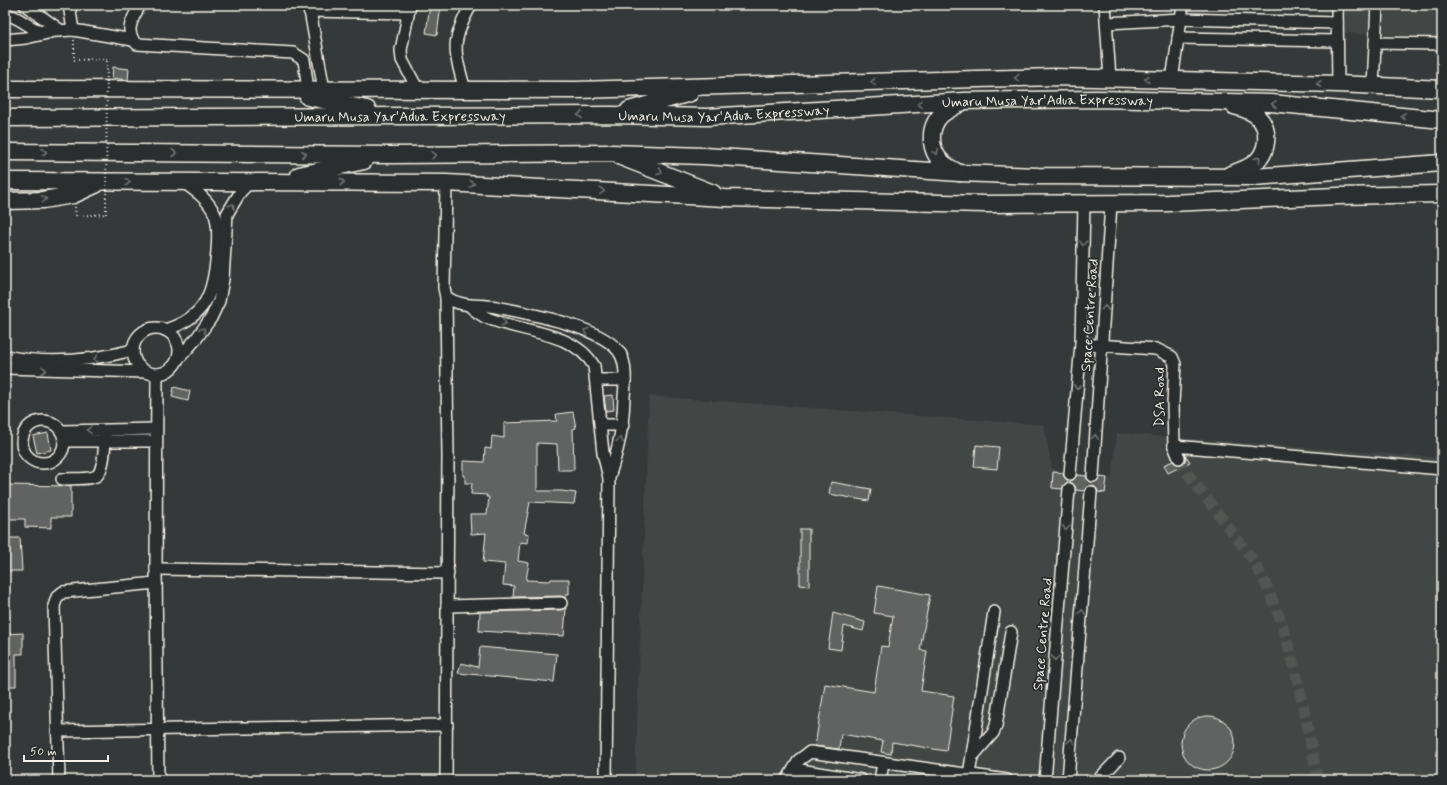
<svg xmlns="http://www.w3.org/2000/svg" width="1447" height="785" font-family="Mynerve,sans-serif">
	<style>
		.built { fill: #434645 }
		.building { fill: #616362; stroke: #f4f1e8 }
		.lines { fill: none; stroke-linecap: round; stroke-linejoin: round }
		.minor-tunnel { stroke: #525553; stroke-width: 11; stroke-dasharray: 11 5.5; stroke-linecap: butt }
		.minor-casing { stroke: #f4f1e8; stroke-width: 14 }
		.highway-casing { stroke: #f4f1e8; stroke-width: 19 }
		.path { stroke: #f4f1e8; stroke-width: 2; stroke-dasharray: 1 3; stroke-linecap: butt }
		.minor { stroke: #2a2d2e; stroke-width: 11 }
		.highway { stroke: #2a2d2e; stroke-width: 16 }
		.path-bridge { stroke: #f4f1e8; stroke-width: 2; stroke-dasharray: 1 3; stroke-linecap: butt }
		.oneway { stroke: #71726f }
		.labels { text-anchor: middle; stroke-width: 3.5; stroke-linejoin: round; paint-order: stroke }
		.street-label { font-size: 14px; fill: #f4f1e8; stroke: #2a2d2e }
	</style>
	<rect width="100%" height="100%" fill="#363939"/>
	<filter id="ink" filterUnits="userSpaceOnUse"><feTurbulence type="fractalNoise" baseFrequency=".025" numOctaves="2"/><feDisplacementMap in="SourceGraphic" scale="8" xChannelSelector="R" yChannelSelector="G"/><feConvolveMatrix kernelMatrix="1 2 1 2 8 2 1 2 1" color-interpolation-filters="sRGB"/></filter>
	<g filter="url(#ink)">
		<!-- built -->
		<g class="built">
			<polygon points="1334,5 1442,5 1442,38 1327,32"/>
			<polygon points="649,396 1044,425 1052,469 1112,478 1117,433 1442,458 1442,780 635,780"/>
		</g>
		<!-- building -->
		<g class="building">
			<polygon points="430,5 441,5 437,35 426,33"/>
			<polygon points="113,67 129,69 128,80 112,78"/>
			<polygon points="174,387 190,391 188,401 172,397"/>
			<polygon points="613,395 614,410 606,411 604,396"/>
			<polygon points="573,412 576,428 573,429 574,470 558,470 557,444 537,443 537,491 562,491 576,493 574,504 530,502 524,533 529,534 528,543 520,542 518,561 529,563 526,580 550,581 551,579 569,579 569,594 566,594 566,598 561,596 513,597 514,586 503,585 505,564 483,562 486,533 471,534 470,514 487,514 489,497 486,497 487,495 471,494 472,483 465,483 465,476 463,476 463,461 484,462 485,448 491,449 492,436 504,438 504,423 557,421 556,414"/>
			<polygon points="48,433 51,450 37,453 33,436"/>
			<polygon points="976,445 999,447 997,469 974,467"/>
			<polygon points="1185,454 1190,462 1168,473 1164,465 1173,461 1178,465 1182,464 1186,459"/>
			<polygon points="1053,472 1063,473 1064,477 1069,481 1073,480 1077,475 1086,476 1087,479 1092,483 1096,482 1100,477 1107,478 1105,493 1098,492 1097,489 1092,485 1088,486 1084,491 1076,490 1075,486 1070,482 1066,483 1062,489 1052,488"/>
			<polygon points="831,482 871,489 869,501 829,494"/>
			<polygon points="5,485 71,486 71,517 51,517 51,528 25,527 25,519 5,519"/>
			<polygon points="800,529 809,529 809,586 800,585"/>
			<polygon points="5,538 20,538 22,571 5,571"/>
			<polygon points="878,586 930,595 920,650 927,651 921,691 954,696 946,751 892,742 891,754 881,752 883,741 841,734 839,749 815,746 825,684 874,692 881,646 888,647 893,616 874,613"/>
			<polygon points="566,608 564,636 479,631 480,612 561,610"/>
			<polygon points="833,613 865,622 863,631 844,626 841,650 828,648"/>
			<polygon points="23,633 23,654 16,654 16,686 5,686 5,634"/>
			<polygon points="480,647 557,654 554,682 458,673 461,663 478,667"/>
			<circle cx="1208" cy="743" r="27"/>
		</g>
		<g class="lines">
			<!-- minor-tunnel -->
			<g class="minor-tunnel">
				<path d="M1179,458L1182,466L1251,557C1292,625 1302,704 1318,780"/>
				<polyline points="1091,492 1093,476"/>
			</g>
			<defs>
				<g id="minor">
					<polyline points="25,5 60,30"/>
					<polyline points="69,5 73,30 133,40"/>
					<path d="M140,5C133,18 123,32 137,44L293,53L304,60L308,90"/>
					<polyline points="309,5 324,90"/>
					<polyline points="410,5 401,50 402,60 418,90"/>
					<polyline points="1105,5 1110,79"/>
					<polyline points="1337,5 1338,84"/>
					<polyline points="309,11 408,13"/>
					<path d="M5,14C17,16 23,23 33,28C47,34 59,30 73,30"/>
					<polyline points="1107,23 1181,19 1337,23"/>
					<polyline points="1178,38 1337,41"/>
					<polyline points="5,40 26,38 48,33"/>
					<polyline points="1375,43 1442,44"/>
					<polyline points="1172,80 1183,5"/>
					<polyline points="1373,86 1377,5"/>
					<path d="M465,90C454,50 450,43 471,5"/>
					<path d="M446,183L444,288L446,297C462,308 478,304 496,307C525,313 607,327 621,355C627,367 625,384 624,397C623,428 619,447 609,477"/>
					<path d="M470,306C474,310 480,314 485,317C520,333 573,330 594,366L603,453L609,478L606,780"/>
					<circle cx="156" cy="351" r="23"/>
					<path d="M165,330C207,317 214,292 217,251C218,239 219,226 215,215C209,200 196,191 183,182"/>
					<polyline points="1081,344 1156,349 1172,357 1175,364 1173,404 1174,446 1179,458"/>
					<path d="M5,356C49,365 91,361 133,350"/>
					<polyline points="178,359 196,339 211,318 219,301 223,279 227,214 241,191 250,182"/>
					<polyline points="5,368 146,372"/>
					<polyline points="157,374 156,569 158,780"/>
					<polyline points="596,380 625,380"/>
					<circle cx="43" cy="442" r="21"/>
					<polyline points="601,425 623,425"/>
					<polyline points="61,431 156,429"/>
					<polyline points="64,441 156,441"/>
					<polyline points="1174,446 1442,469"/>
					<polyline points="1070,474 1081,344 1084,204"/>
					<polyline points="1093,476 1111,204"/>
					<path d="M62,479C70,478 90,480 96,476C104,472 105,443 105,434"/>
					<polyline points="156,569 448,573"/>
					<polyline points="447,606 561,603"/>
					<polyline points="57,731 447,725"/>
					<polyline points="972,757 993,733 996,726 1011,632"/>
					<polyline points="794,769 861,780"/>
					<polyline points="969,775 994,612"/>
					<polyline points="59,780 54,606 57,597 63,592 156,583"/>
					<polyline points="446,780 448,456 446,297"/>
					<polyline points="787,780 799,760 810,752 1007,780"/>
					<polyline points="880,780 883,764"/>
					<polyline points="1045,780 1069,489"/>
					<polyline points="1068,780 1091,492"/>
					<polyline points="1098,780 1119,758"/>
				</g>
				<g id="highway">
					<polyline points="5,89 576,90 1054,77 1338,84 1442,89"/>
					<polyline points="308,97 367,109"/>
					<polyline points="629,110 690,93"/>
					<path id="s1" d="M5,118L611,115L707,117L964,101L1097,99L1271,103L1442,120"/>
					<polyline points="5,152 393,155 610,153 704,156 960,173 1038,176 1254,177 1442,163"/>
					<polyline points="621,157 713,193"/>
					<path d="M959,173C954,170 947,167 943,163C929,151 928,128 941,115C947,110 956,106 962,102"/>
					<polyline points="299,175 364,161"/>
					<path d="M1229,175C1237,172 1246,169 1252,165C1269,154 1271,129 1257,116C1250,110 1242,108 1234,106"/>
					<polyline points="5,181 446,183 725,198 985,204 1168,203 1338,196 1442,194"/>
					<polyline points="5,201 43,200 73,195 97,184"/>
				</g>
			</defs>
			<!-- minor casing -->
			<use href="#minor" class="minor-casing"/>
			<!-- highway casing -->
			<use href="#highway" class="highway-casing"/>
			<!-- path -->
			<g class="path">
				<polyline points="74,40 74,60 107,59"/>
				<polyline points="75,207 76,216 106,214"/>
			</g>
			<!-- minor -->
			<use href="#minor" class="minor"/>
			<!-- highway -->
			<use href="#highway" class="highway"/>
			<!-- path-bridge -->
			<polyline class="path-bridge" points="106,214 107,59"/>
		</g>
		<!-- one-way arrows -->
		<defs><path id="oneway-chevron" d="M-2-3.5L2.5 0L-2 3.5" fill="none" stroke-width="1.6" stroke-linecap="round" stroke-linejoin="round"/></defs>
		<g class="oneway">
			<use href="#oneway-chevron" transform="translate(1017 78) rotate(178)"/>
			<use href="#oneway-chevron" transform="translate(1147 79) rotate(-179)"/>
			<use href="#oneway-chevron" transform="translate(873 82) rotate(178)"/>
			<use href="#oneway-chevron" transform="translate(1319 84) rotate(-178)"/>
			<use href="#oneway-chevron" transform="translate(920 104) rotate(177)"/>
			<use href="#oneway-chevron" transform="translate(1274 104) rotate(-176)"/>
			<use href="#oneway-chevron" transform="translate(580 115) rotate(180)"/>
			<use href="#oneway-chevron" transform="translate(1403 116) rotate(-174)"/>
			<use href="#oneway-chevron" transform="translate(44 152)"/>
			<use href="#oneway-chevron" transform="translate(936 152) rotate(64)"/>
			<use href="#oneway-chevron" transform="translate(174 153)"/>
			<use href="#oneway-chevron" transform="translate(304 154)"/>
			<use href="#oneway-chevron" transform="translate(434 155) rotate(-1)"/>
			<use href="#oneway-chevron" transform="translate(1258 159) rotate(-52)"/>
			<use href="#oneway-chevron" transform="translate(660 172) rotate(21)"/>
			<use href="#oneway-chevron" transform="translate(128 182)"/>
			<use href="#oneway-chevron" transform="translate(342 182)"/>
			<use href="#oneway-chevron" transform="translate(472 184) rotate(3)"/>
			<use href="#oneway-chevron" transform="translate(602 191) rotate(3)"/>
			<use href="#oneway-chevron" transform="translate(44 199) rotate(-7)"/>
			<use href="#oneway-chevron" transform="translate(232 206) rotate(-59)"/>
			<use href="#oneway-chevron" transform="translate(1083 243) rotate(92)"/>
			<use href="#oneway-chevron" transform="translate(1105 308) rotate(-86)"/>
			<use href="#oneway-chevron" transform="translate(504 323) rotate(17)"/>
			<use href="#oneway-chevron" transform="translate(203 330) rotate(-54)"/>
			<use href="#oneway-chevron" transform="translate(586 331) rotate(-160)"/>
			<use href="#oneway-chevron" transform="translate(96 359) rotate(172)"/>
			<use href="#oneway-chevron" transform="translate(44 370) rotate(1)"/>
			<use href="#oneway-chevron" transform="translate(1077 387) rotate(95)"/>
			<use href="#oneway-chevron" transform="translate(89 430) rotate(179)"/>
			<use href="#oneway-chevron" transform="translate(1095 437) rotate(-86)"/>
			<use href="#oneway-chevron" transform="translate(620 440) rotate(-80)"/>
			<use href="#oneway-chevron" transform="translate(1066 528) rotate(95)"/>
			<use href="#oneway-chevron" transform="translate(1082 612) rotate(-85)"/>
			<use href="#oneway-chevron" transform="translate(1055 658) rotate(95)"/>
			<use href="#oneway-chevron" transform="translate(1071 741) rotate(-85)"/>
		</g>
	</g>
	<g class="labels">
		<!-- street labels -->
		<g class="street-label">
			<text dy="5" stroke="none"><textPath href="#s1" startOffset="1043">Umaru Musa Yar'Adua Expressway</textPath></text>
			<text dy="5" stroke="none"><textPath href="#s1" startOffset="719">Umaru Musa Yar'Adua Expressway</textPath></text>
			<text dy="5" stroke="none"><textPath href="#s1" startOffset="395">Umaru Musa Yar'Adua Expressway</textPath></text>
			<text transform="translate(1089 315) rotate(-86)" y="5">Space Centre Road</text>
			<text transform="translate(1159 397) rotate(-90)" y="5">DSA Road</text>
			<text transform="translate(1042 634) rotate(-85)" y="5">Space Centre Road</text>
		</g>
	</g>
	<!-- margin -->
	<rect width="1447" height="785" fill="none" stroke="#2a2d2e" stroke-width="20"/>
	<rect x="10" y="10" width="1427" height="765" fill="none" stroke="#f4f1e8" stroke-width="1.5" filter="url(#ink)"/>
	<!-- scale -->
	<path d="M24 755v6h84v-6" fill="none" stroke="#f4f1e8" stroke-width="2"/>
	<text x="30" y="755" font-size="12" fill="#f4f1e8" stroke="#2a2d2e" stroke-width="3" paint-order="stroke">50 m</text>
</svg>
